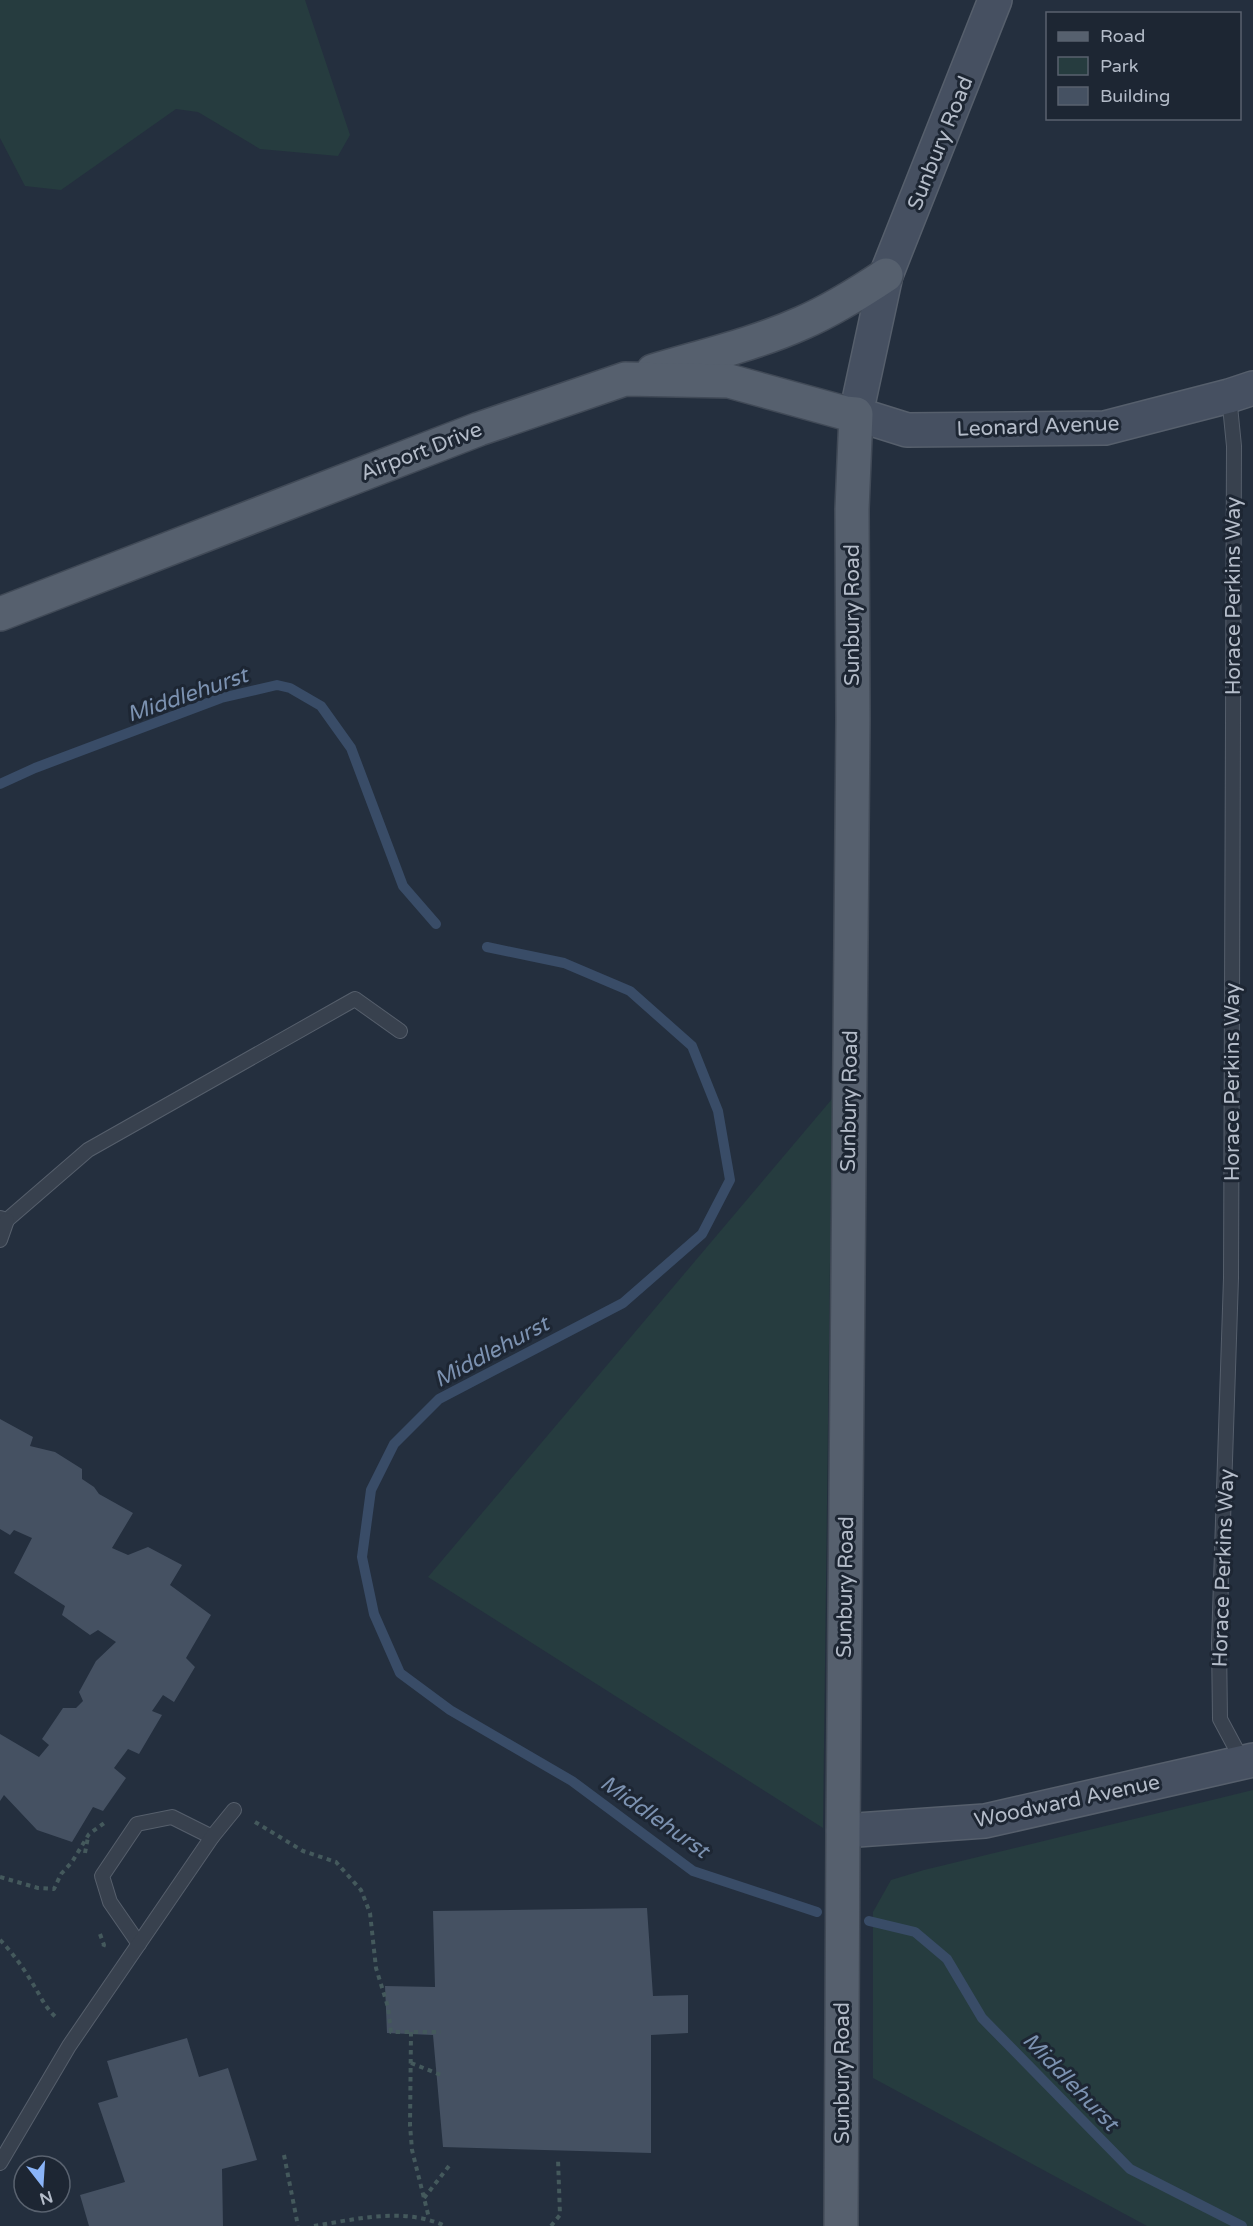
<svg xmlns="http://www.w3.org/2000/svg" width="1253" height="2226" font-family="'Varela Round',sans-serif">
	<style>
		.green { fill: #263c3f }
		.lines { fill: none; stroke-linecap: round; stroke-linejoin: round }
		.stream { stroke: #394c67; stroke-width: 10 }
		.building { fill: #455162 }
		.lane-casing { stroke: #565f6c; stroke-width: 16 }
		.secondary-casing { stroke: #565f6c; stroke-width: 36 }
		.primary-casing { stroke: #414a57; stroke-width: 36 }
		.path { stroke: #44595c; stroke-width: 4; stroke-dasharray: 4.5 4.5; stroke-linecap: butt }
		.lane { stroke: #38414e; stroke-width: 14 }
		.secondary { stroke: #465061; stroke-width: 33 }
		.primary { stroke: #56606e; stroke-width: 33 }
		.labels { text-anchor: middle; stroke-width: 6; stroke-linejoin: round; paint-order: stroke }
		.street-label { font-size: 21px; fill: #b4bcc9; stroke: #1d2633 }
		.water-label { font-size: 22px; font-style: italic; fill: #7c92b1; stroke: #1d2633 }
	</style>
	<rect width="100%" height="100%" fill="#242f3e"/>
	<!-- green -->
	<g class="green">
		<polygon points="0,0 305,0 350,135 338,156 260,149 198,112 176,109 61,190 25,186 0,138"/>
		<polygon points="832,1099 823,1828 428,1577"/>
		<polygon points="1253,1790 1253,2226 1147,2226 873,2078 873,1912 891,1880 924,1870"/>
	</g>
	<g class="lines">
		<!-- stream -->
		<g class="stream">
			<polyline points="0,784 35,768 221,698 277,685 290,688 321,706 351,748 403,886 436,924"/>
			<polyline points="487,947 564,963 630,991 692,1046 718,1111 730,1180 702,1234 623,1303 439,1399 394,1444 371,1490 362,1557 374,1614 400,1673 450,1710 572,1781 693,1871 817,1912"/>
			<polyline points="869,1921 915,1932 947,1959 982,2018 1130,2169 1242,2226"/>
		</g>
	</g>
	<!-- building -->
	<g class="building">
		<polygon points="0,1419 33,1437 30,1446 55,1452 82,1469 82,1479 94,1487 99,1494 133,1513 112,1548 128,1555 148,1547 182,1565 170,1585 211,1615 186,1658 195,1667 174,1702 163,1695 152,1711 162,1715 139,1754 128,1749 114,1768 126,1778 103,1811 93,1807 72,1842 37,1830 4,1795 0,1801 0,1734 39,1757 49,1745 42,1739 63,1708 76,1708 83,1701 79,1692 96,1661 116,1642 98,1630 90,1635 62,1615 65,1606 14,1573 32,1538 14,1530 10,1535 0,1529"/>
		<polygon points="647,1908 653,1996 688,1995 688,2033 651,2035 651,2153 443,2147 433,2035 387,2033 385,1986 435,1987 433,1911"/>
		<polygon points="187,2038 199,2077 228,2068 257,2160 222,2169 223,2226 89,2226 80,2195 125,2182 98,2103 118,2097 107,2061"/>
	</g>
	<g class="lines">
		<defs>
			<g id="lane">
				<polyline points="1229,396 1234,446 1231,1278 1219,1643 1220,1719 1243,1762"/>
				<polyline points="0,1218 7,1220 88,1150 355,999 400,1031"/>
				<polyline points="0,1240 7,1220"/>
				<polyline points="139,1944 110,1902 102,1876 137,1824 172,1817 212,1837"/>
				<polyline points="0,2163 69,2046 212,1837 234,1810"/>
			</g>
			<g id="secondary">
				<polyline points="995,0 886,275 856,414 907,430 1105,428 1229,396 1253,388"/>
				<polyline points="843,1831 985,1821 1253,1760"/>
			</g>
			<g id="primary">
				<path d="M653,371C703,356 755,344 802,323C832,310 859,293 886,275"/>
				<polyline points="0,614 479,429 625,379 729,381 845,413 856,414 852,509 853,719 843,1831 841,2226"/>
			</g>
		</defs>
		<!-- lane casing -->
		<use href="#lane" class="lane-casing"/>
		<!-- secondary casing -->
		<use href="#secondary" class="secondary-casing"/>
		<!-- primary casing -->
		<use href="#primary" class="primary-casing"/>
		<!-- path -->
		<g class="path">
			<polyline points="255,1822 303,1851 336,1862 361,1890 370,1913 376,1968 388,2007 391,2032 441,2032"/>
			<polyline points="85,1853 88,1837"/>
			<polyline points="0,1877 38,1888 54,1889 61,1874 72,1862 89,1834 107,1821"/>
			<polyline points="100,1934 104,1945 102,1950"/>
			<path d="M0,1940C14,1954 26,1972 36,1989C43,2001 47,2010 58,2019"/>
			<polyline points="411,2032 410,2125 412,2150 429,2218"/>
			<polyline points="411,2063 441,2075"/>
			<polyline points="284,2155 298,2226"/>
			<polyline points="424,2198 449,2166"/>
			<path d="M314,2226C356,2219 405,2207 445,2226"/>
			<polyline points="551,2226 560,2215 558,2159"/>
		</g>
		<!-- lane -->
		<use href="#lane" class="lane"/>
		<!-- secondary -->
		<use href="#secondary" class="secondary"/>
		<!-- primary -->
		<use href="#primary" class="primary"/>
	</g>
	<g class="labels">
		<!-- street labels -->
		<g class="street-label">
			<text transform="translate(940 143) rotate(-68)" y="7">Sunbury Road</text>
			<text transform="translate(1038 426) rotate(-2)" y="7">Leonard Avenue</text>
			<text transform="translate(421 451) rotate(-21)" y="7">Airport Drive</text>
			<text transform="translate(1233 596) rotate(-90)" y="7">Horace Perkins Way</text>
			<text transform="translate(852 615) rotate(-90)" y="7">Sunbury Road</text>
			<text transform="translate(1232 1082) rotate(-90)" y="7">Horace Perkins Way</text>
			<text transform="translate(849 1101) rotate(-89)" y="7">Sunbury Road</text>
			<text transform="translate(1223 1568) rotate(-88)" y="7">Horace Perkins Way</text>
			<text transform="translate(845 1587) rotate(-89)" y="7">Sunbury Road</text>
			<text transform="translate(1067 1801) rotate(-12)" y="7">Woodward Avenue</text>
			<text transform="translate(842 2073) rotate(-90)" y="7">Sunbury Road</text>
		</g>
		<!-- water labels -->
		<g class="water-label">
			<text transform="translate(187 694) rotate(-19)" y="8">Middlehurst</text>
			<text transform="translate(491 1351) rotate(-28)" y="8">Middlehurst</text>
			<text transform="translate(655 1816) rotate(35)" y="8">Middlehurst</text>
			<text transform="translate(1071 2081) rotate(46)" y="8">Middlehurst</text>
		</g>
	</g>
	<!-- legend -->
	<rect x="1046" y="12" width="195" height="108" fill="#1d2633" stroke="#59626f" stroke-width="1.5"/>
	<rect x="1058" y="32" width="30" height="9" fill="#56606e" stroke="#59626f" stroke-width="1.5"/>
	<text x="1100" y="42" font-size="18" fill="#b4bcc9">Road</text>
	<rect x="1058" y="57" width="30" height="18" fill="#263c3f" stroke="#59626f" stroke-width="1.5"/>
	<text x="1100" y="72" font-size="18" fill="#b4bcc9">Park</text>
	<rect x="1058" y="87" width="30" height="18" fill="#455162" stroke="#59626f" stroke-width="1.5"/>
	<text x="1100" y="102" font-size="18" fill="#b4bcc9">Building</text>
	<!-- north arrow -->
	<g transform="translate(42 2184) rotate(163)"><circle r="28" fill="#1d2633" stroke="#59626f" stroke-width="1.5"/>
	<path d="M0-4.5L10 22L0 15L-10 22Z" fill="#8ab4f8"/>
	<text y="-9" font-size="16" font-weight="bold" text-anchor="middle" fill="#b4bcc9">N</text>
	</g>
</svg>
